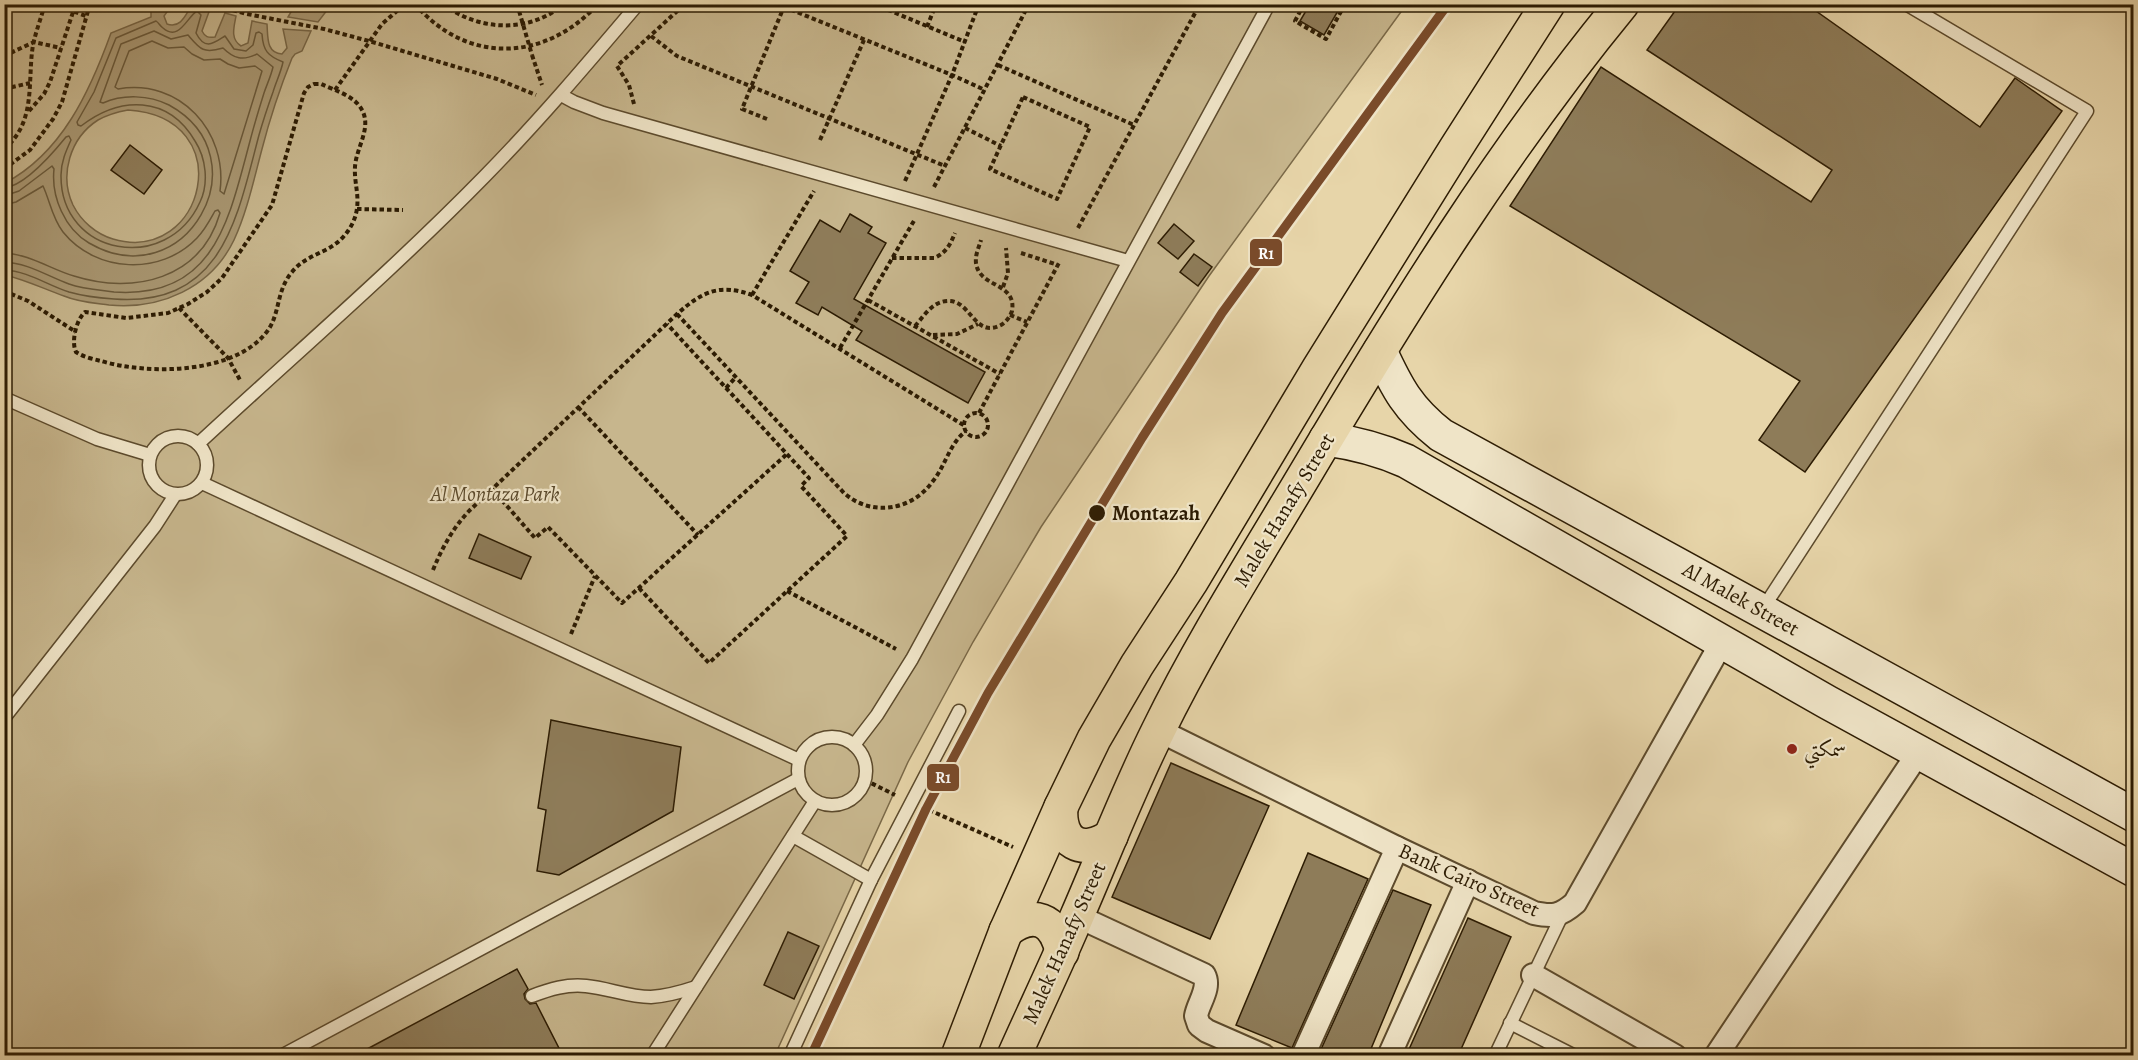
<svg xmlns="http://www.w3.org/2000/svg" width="2138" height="1060" font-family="Alegreya,Amiri,serif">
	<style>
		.green { fill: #c7b68d; stroke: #7a6948; stroke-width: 1.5 }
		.water { fill: #a89671; stroke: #776545; stroke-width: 1.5; fill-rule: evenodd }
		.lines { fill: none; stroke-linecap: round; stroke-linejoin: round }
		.shore { stroke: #6a593a; stroke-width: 1.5 }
		.building { fill: #8e7c59; stroke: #2d1c03; stroke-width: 1.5 }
		.lane-casing { stroke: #5c4a2c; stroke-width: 15 }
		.street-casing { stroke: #5c4a2c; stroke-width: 26 }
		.secondary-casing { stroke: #2d1c03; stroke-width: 36 }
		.highway-casing { stroke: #2d1c03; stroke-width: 36 }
		.path { stroke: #2d1c03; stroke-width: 4; stroke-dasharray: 4.5 3; stroke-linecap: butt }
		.lane { stroke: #efe4c7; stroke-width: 12 }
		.street { stroke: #efe4c7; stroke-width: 22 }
		.secondary { stroke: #efe4c7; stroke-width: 33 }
		.highway { stroke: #e7d5a9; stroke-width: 33 }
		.path-bridge { stroke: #2d1c03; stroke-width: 4; stroke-dasharray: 4.5 3; stroke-linecap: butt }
		.rail-1-casing { stroke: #efe4c7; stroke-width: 14 }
		.rail-1 { stroke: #7a4b2a; stroke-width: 9 }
		.stop-dot { fill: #2d1c03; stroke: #efe4c7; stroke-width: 2 }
		.poi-dot { fill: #8f2418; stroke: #efe4c7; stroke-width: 2 }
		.labels { text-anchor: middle; stroke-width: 4.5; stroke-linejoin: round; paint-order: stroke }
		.park-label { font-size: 21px; font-style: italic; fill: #5b4a2c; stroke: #efe4c7 }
		.street-label { font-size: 21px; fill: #2d1c03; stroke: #efe4c7 }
		.stop-label { font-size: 21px; font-weight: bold; fill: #2d1c03; stroke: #efe4c7; text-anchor: start }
		.poi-label { font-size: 21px; fill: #2d1c03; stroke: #efe4c7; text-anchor: start }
		.line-badge { stroke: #efe4c7; stroke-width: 2 }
		.badge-label { font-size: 16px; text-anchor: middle; font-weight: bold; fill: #fff }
	</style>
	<rect width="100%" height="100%" fill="#e7d5a9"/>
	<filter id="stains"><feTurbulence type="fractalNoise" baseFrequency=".00333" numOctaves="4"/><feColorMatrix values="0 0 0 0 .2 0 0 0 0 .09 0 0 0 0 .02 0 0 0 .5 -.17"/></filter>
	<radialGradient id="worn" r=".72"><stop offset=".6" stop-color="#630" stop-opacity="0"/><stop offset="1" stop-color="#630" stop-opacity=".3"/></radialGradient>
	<!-- green -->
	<polygon class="green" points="5,5 1406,5 1209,276 1041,527 973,642 908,762 775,1055 5,1056"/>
	<!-- water -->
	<g class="water">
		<path d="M157,4L172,5L164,16L167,24C181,29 186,14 192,5L210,9L202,31C205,37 208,38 215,37L225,13L236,16C234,27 230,39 241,46L248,43L252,21L267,24C268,37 266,53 282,54L287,48L283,29L311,31L302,51L295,54L292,58C280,88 270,118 262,149C254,179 247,212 234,240C211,288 160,310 109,305C94,303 78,302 64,296C44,289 26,280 5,275V183C62,153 90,91 111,33L151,17V11ZM128,110C241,117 205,266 113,239C96,234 81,221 73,205C59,175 70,138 98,120C107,115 117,112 128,110Z"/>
		<polygon points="331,5 318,22 288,17 295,5"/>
	</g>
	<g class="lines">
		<!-- shore -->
		<g class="shore">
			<path d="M152,41L168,48L184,47L192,54L204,60L220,59L228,64L239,68L255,66L262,71L224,194L220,191C228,132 180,78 118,89L115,87L129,51Z"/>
			<path d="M4,188C25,186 53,153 66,137L69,136L71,140C66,151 61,162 61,175C60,256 167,275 200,202C209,183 206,158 195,141C168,95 120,96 81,126L78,125L77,122L94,92L116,38L156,21C159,23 160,26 163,28C179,42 187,17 197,11L201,15L196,33C205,51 214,43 225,36L234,49L246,51L253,45L256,33L259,32L262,34C263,51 268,56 283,62C281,72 276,82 273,92C268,106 263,121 259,135C237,218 223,307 114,299C99,298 83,296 69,292C47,285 28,271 4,270"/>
			<path d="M4,196L19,191L52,166L54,169C51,197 65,229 89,243C185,299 265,158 169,105C149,95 123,94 103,103L100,102L121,44L154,31L171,39L188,35C200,49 203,54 223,48C234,59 243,61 257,54L273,67C271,76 267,84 264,93C259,109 254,125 250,141C229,219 215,299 114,292C99,290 83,289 69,284C47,276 28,263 4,262"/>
			<path d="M4,205L16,202L43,186C50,201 52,218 63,232C96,273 161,276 197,238C205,230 210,220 215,211L218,210L220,213C201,279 134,295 74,276C50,269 30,254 4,253"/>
		</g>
	</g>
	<!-- building -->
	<g class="building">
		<polygon points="1310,4 1342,4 1324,35 1300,21"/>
		<polygon points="1680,4 1806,4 1980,127 2015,78 2062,111 1805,472 1759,440 1800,381 1510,206 1601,67 1811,202 1832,170 1647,50"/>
		<polygon points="130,145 162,170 144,194 111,170"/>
		<polygon points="850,214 872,227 868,233 886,243 854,299 985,372 968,403 856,340 862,331 822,307 818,315 796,303 809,282 790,271 820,220 840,232"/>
		<polygon points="1174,224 1194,241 1178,259 1158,243"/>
		<polygon points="1194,254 1212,267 1198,286 1180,272"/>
		<polygon points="479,534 531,557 521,579 469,558"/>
		<polygon points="551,720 681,747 673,811 559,875 537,871 546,810 538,808"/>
		<polygon points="1171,763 1269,806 1210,939 1112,897"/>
		<polygon points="1308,853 1368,879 1292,1048 1236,1025"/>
		<polygon points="1393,890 1431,905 1368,1056 1318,1056"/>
		<polygon points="1468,918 1511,937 1458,1056 1406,1056"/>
		<polygon points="788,932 819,946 794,999 764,985"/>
		<polygon points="517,969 528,989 524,994 525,999 530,1004 536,1003 563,1056 354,1056"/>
	</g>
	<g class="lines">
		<defs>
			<g id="lane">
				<polyline points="561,95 574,102 603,113 1128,261"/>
				<polyline points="4,398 97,439 150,455"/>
				<circle cx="178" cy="465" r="29"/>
				<path d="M198,444C293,356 393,270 484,177C538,122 588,63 638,4"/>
				<polyline points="202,483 799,760"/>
				<polyline points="1762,610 2087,111 1906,4"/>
				<polyline points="4,718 155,526 175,495"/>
				<circle cx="832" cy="771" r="34"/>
				<polyline points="854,745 877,715 912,659 1269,4"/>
				<polyline points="793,836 871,880"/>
				<path d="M532,996C550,989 567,984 586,986C608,988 628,997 651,997C667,996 681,992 696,987"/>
				<polyline points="1510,1023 1575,1056"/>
				<polyline points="281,1056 798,779"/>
				<polyline points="652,1056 815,801"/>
				<polyline points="790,1056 871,880 959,711"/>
				<polyline points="1495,1056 1563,913"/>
			</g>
			<g id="street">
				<path d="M1158,730L1397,848L1534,913C1553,917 1560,916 1575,903L1722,642"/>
				<path d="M1077,916L1204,975C1211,988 1198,1003 1196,1016L1199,1025L1207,1031L1264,1056"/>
				<polyline points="1533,975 1675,1056"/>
				<polyline points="1303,1056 1397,848"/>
				<polyline points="1389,1056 1468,881"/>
				<polyline points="1716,1056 1919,752"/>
			</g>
			<g id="secondary">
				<path d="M1380,351C1397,388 1408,409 1441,435L2134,815"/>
				<path d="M1326,439C1355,443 1379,449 1406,461L1827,702L2134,870"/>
			</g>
			<g id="highway">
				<path d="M1061,807C1058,843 1082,856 1111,836"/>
				<path d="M1006,931C1033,910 1055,918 1062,952"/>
				<polyline points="958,1056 1006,931 1061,807 1094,739 1137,665 1191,582 1319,368 1456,148 1548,4"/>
				<path d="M1014,1056C1035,1009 1057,963 1077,916C1104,854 1128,791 1158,731C1201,643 1254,560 1304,476C1401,313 1501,151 1622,4"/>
			</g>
		</defs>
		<!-- lane casing -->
		<use href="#lane" class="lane-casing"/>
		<!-- street casing -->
		<use href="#street" class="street-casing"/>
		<!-- secondary casing -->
		<use href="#secondary" class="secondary-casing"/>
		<!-- highway casing -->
		<use href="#highway" class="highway-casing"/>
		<!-- path -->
		<g class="path">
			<polyline points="53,4 86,16"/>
			<polyline points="211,4 247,14 324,29 369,41 497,79 536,95"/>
			<path d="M415,4C467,65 545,62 598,4"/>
			<path d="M443,4C478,31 529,34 564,4"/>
			<polyline points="777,4 952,75 985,90"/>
			<polyline points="874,4 965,42"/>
			<polyline points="1304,4 1295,21 1326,39 1345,4"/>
			<polyline points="927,27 936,4"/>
			<polyline points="651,36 677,56 945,166"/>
			<polyline points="532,55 542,85"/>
			<polyline points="4,56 34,42 61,48"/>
			<polyline points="998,65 1134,125"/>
			<path d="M314,84H321C334,90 355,96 362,110C372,128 356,148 355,167C354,181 359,194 357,208C356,218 351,228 344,236C330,253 306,254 292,272C275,292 281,316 265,334C232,374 148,375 101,361C93,359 83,357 76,352C71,342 76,320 85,312L126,318L168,313L188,304L207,292L222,278L272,205L304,93L308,87Z"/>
			<polyline points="4,89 30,83"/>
			<polyline points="335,90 382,24 405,4"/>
			<polygon points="1023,97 1090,127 1057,199 990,169"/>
			<polyline points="634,104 629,85 617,66 685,4"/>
			<polyline points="29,111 44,94 50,82 73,12"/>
			<polyline points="767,119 742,109 785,4"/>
			<polyline points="965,128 1001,146"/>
			<polyline points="820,140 864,40"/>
			<path d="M4,149C37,122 27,81 33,45C36,31 41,18 45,4"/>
			<polyline points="4,169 30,150 53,119 62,102 90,4"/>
			<polyline points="905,181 952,75 979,4"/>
			<polyline points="934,187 1029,4"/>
			<polyline points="357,209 403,210"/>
			<polyline points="1078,228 1200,4"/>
			<polyline points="1021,253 1058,265"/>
			<path d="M892,258H934C946,253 950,245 955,233"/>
			<polyline points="1003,287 1008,273 1006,248"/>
			<polyline points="4,291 28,301 76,332"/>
			<polyline points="752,295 814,191"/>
			<polyline points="868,300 1000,374"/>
			<polyline points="179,308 228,358 240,380"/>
			<path d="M677,314L844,493C871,517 912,511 933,481C946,465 949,444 966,431"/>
			<polyline points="1010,315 1027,322"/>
			<path d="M915,326C924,316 932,302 947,301C971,299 974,339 1001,325C1006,322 1010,317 1012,311C1017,282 979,288 976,263C975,255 979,247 981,240"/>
			<polyline points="933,335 957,334 978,324"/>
			<polyline points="840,348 915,219"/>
			<polyline points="726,388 736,377"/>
			<polyline points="578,407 698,535"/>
			<polyline points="979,413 1060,261"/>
			<circle cx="976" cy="425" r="12"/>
			<polyline points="492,489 535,538 548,527 622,603 787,454"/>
			<path d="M433,570C442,548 453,528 469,511L677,314C702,292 719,283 752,295L965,426"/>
			<polyline points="639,588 709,663 847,536 801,486 809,478 667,324"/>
			<polyline points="787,591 896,649"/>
			<polyline points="571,634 595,576"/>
			<polyline points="865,780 895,795"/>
			<polyline points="929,810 1013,847"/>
		</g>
		<!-- lane -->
		<use href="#lane" class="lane"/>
		<!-- street -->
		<use href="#street" class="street"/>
		<!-- secondary -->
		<use href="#secondary" class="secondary"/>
		<!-- highway -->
		<use href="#highway" class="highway"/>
		<!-- path-bridge -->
		<polyline class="path-bridge" points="517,4 532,55"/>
		<defs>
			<polyline id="rail-1" points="811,1056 926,809 988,693 1142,438 1222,313 1448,4"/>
		</defs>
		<!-- rail-1 casing -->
		<use href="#rail-1" class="rail-1-casing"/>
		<!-- rail-1 -->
		<use href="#rail-1" class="rail-1"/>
	</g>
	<!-- markers -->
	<circle class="stop-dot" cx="1097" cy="513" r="9"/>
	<circle class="poi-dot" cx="1792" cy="749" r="6"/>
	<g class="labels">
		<!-- park labels -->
		<g class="park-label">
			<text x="495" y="501">Al Montaza Park</text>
		</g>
		<!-- street labels -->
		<g class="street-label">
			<text transform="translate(1284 510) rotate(-59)" y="7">Malek Hanafy Street</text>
			<text transform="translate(1741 599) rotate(29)" y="7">Al Malek Street</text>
			<text transform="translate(1469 880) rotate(24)" y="7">Bank Cairo Street</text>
			<text transform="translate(1064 943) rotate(-66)" y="7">Malek Hanafy Street</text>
		</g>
		<!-- stop labels -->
		<g class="stop-label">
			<text x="1112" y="520">Montazah</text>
		</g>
		<!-- poi labels -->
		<g class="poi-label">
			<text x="1804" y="756">سمكتي</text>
		</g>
	</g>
	<g class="line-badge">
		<rect x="1249" y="238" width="34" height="29" rx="6" fill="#7a4b2a"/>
		<rect x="926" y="763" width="34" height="29" rx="6" fill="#7a4b2a"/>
	</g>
	<g class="badge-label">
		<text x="1266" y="259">R1</text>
		<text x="943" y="783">R1</text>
	</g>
	<!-- margin -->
	<rect width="2138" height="1060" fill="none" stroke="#e7d5a9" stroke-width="24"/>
	<rect x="6" y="6" width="2126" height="1048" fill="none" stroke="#2d1c03" stroke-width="3"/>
	<rect x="12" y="12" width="2114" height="1036" fill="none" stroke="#2d1c03" stroke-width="1.5"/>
	<rect width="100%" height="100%" filter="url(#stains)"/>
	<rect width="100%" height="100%" fill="url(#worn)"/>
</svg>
